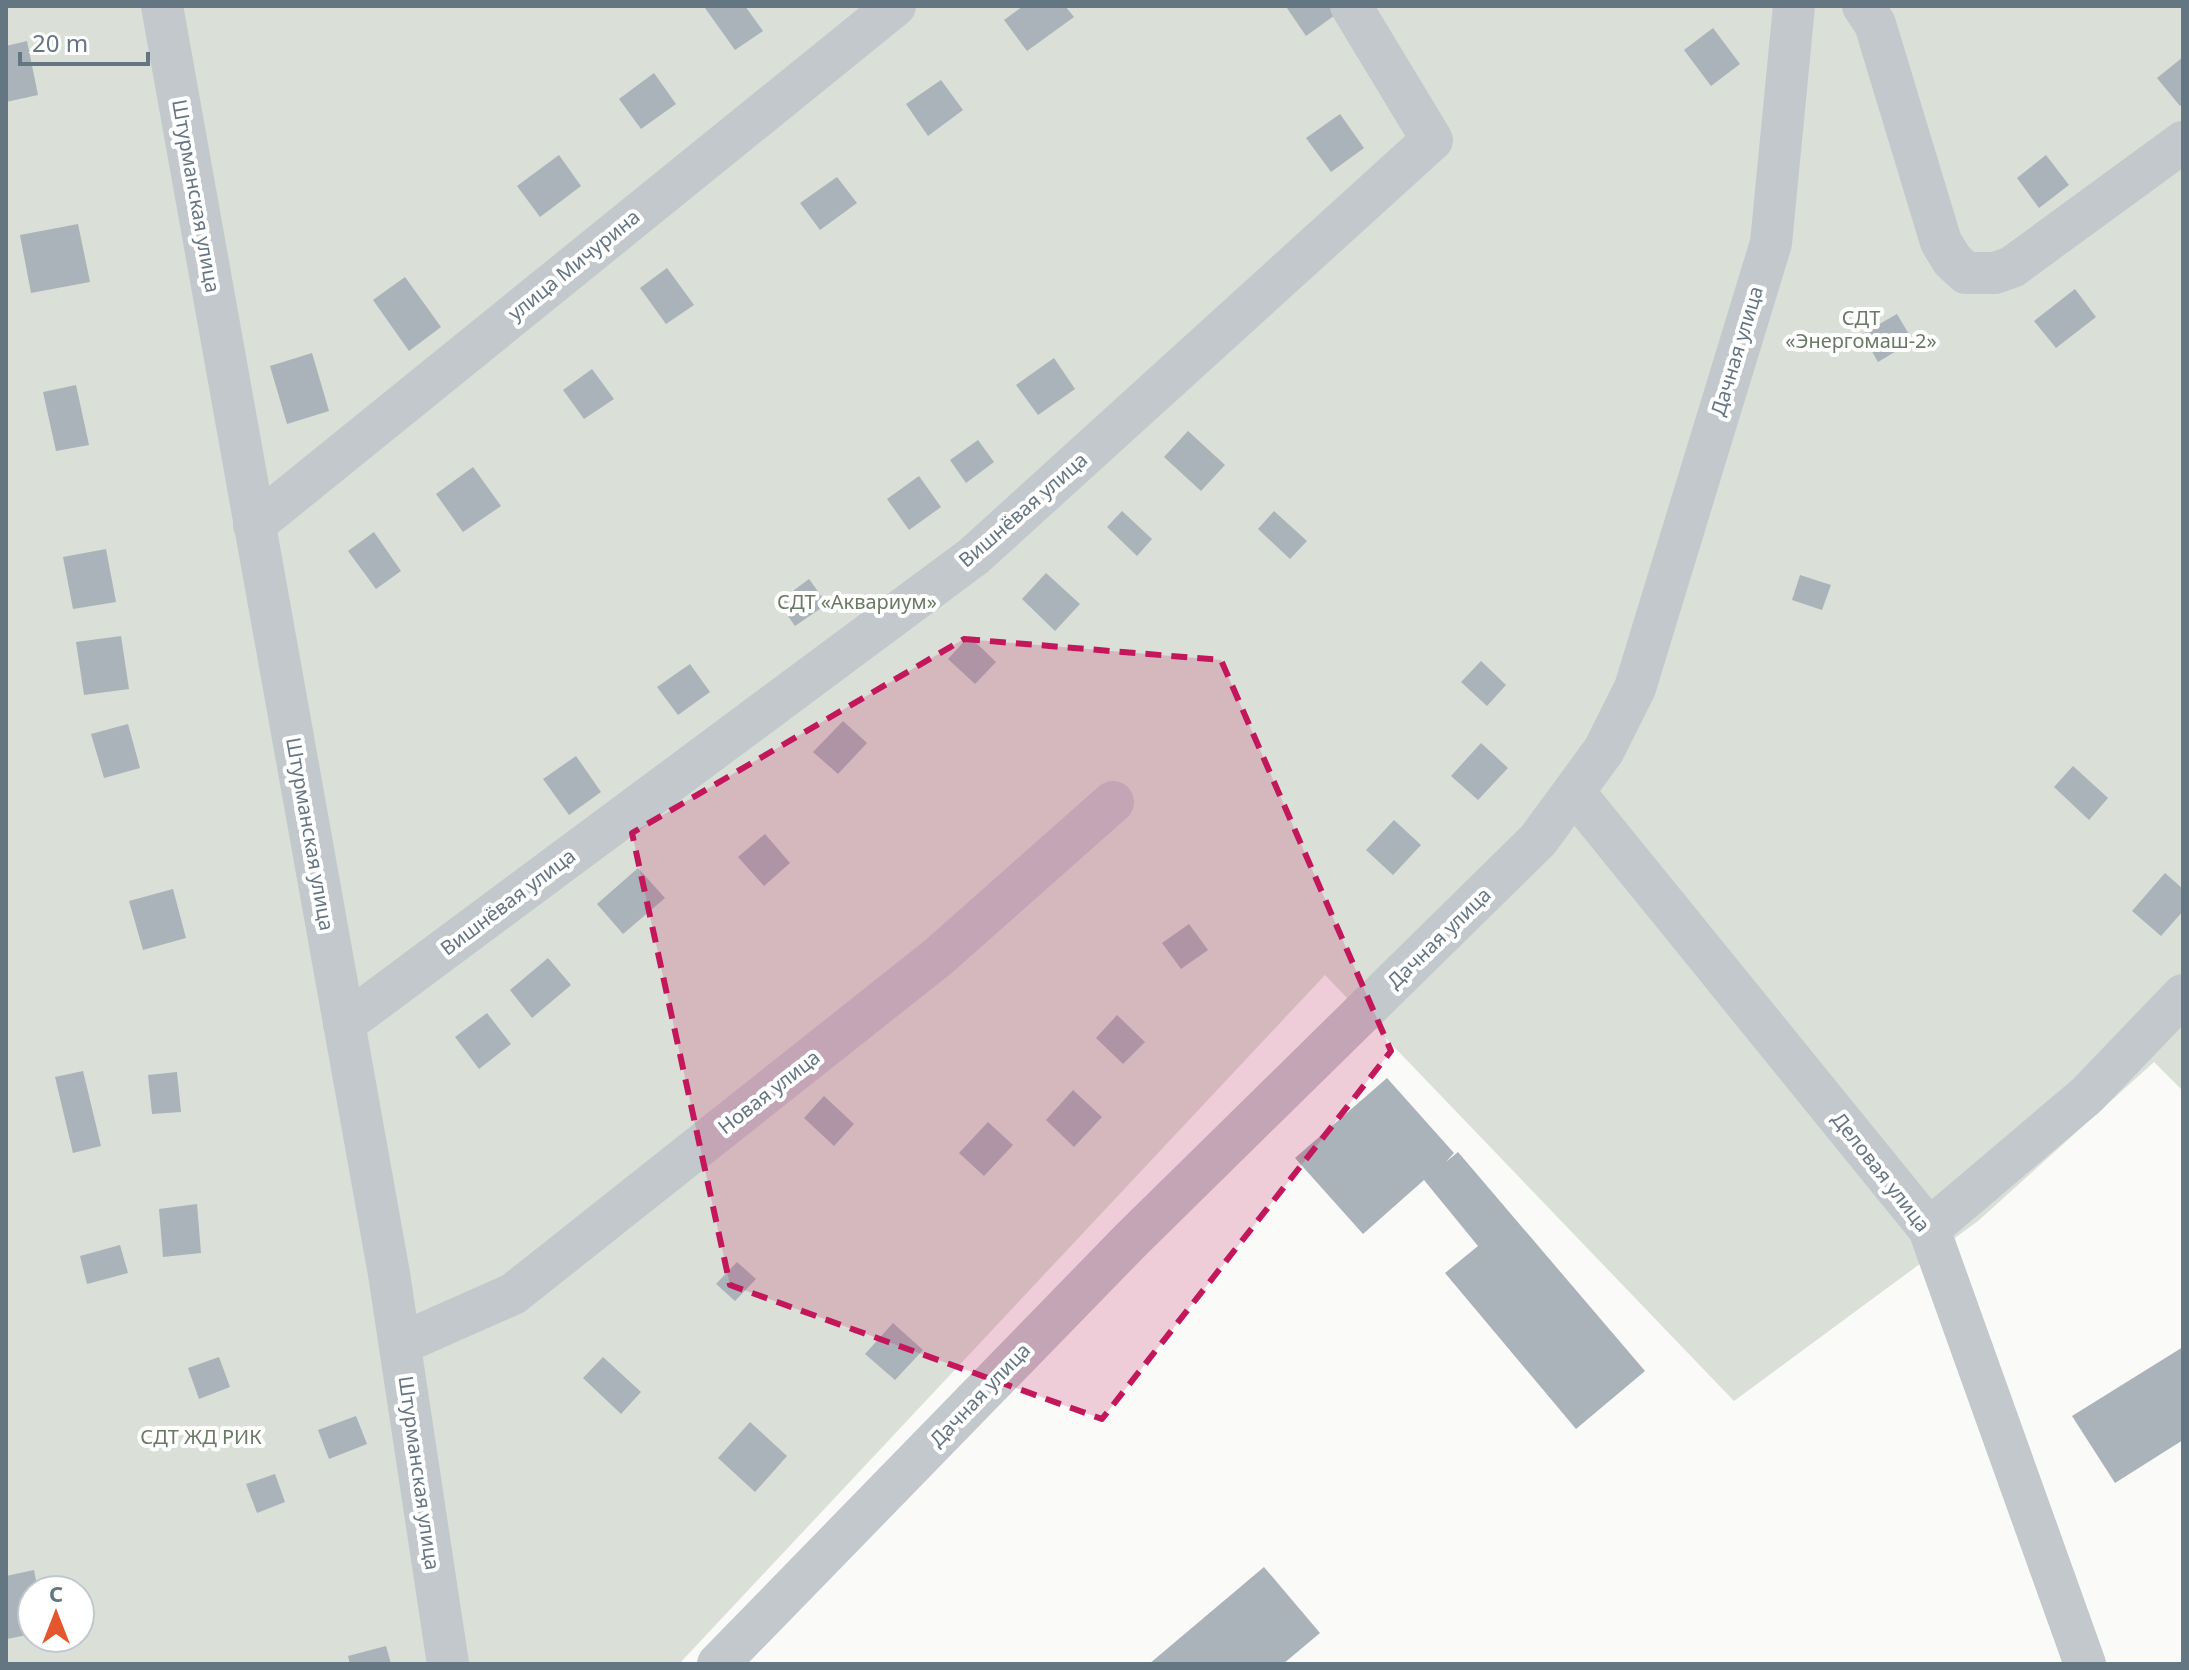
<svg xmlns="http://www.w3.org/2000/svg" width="2189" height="1670" font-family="'Noto Sans',sans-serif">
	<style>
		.garden { fill: #dadfd7; fill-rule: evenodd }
		.building { fill: #aab3b9 }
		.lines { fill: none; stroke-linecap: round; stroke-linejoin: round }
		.minor { stroke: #c3c8cc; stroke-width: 42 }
		.marked { fill: #c2185b; fill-opacity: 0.2; stroke: #c2185b; stroke-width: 6; stroke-dasharray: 16 10; stroke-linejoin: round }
		.labels { text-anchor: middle; stroke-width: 8; stroke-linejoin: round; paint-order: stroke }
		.street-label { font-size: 20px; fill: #657683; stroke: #fff }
		.park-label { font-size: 20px; fill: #687a64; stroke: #fff }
	</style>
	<rect width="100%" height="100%" fill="#fafaf8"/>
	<!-- garden -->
	<path class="garden" d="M6,6H2183V1091L2154,1062L1978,1221L1734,1401L1325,975L679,1664H6ZM32,1590H80V1638H32Z"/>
	<!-- building -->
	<g class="building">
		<polygon points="707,6 745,6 763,31 735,50 705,8"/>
		<polygon points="1023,6 1065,6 1074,17 1027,51 1004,20"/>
		<polygon points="1290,6 1339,6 1342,10 1306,36 1287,8"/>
		<polygon points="1713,28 1740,64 1711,86 1684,50"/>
		<polygon points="27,41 38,95 6,102 6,46"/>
		<polygon points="2183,57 2183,103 2180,106 2157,78"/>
		<polygon points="654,73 676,104 641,129 619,99"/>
		<polygon points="941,80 963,110 928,136 906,104"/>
		<polygon points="1340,114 1364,148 1331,172 1306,138"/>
		<polygon points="559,155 581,186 540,217 517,186"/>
		<polygon points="2046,155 2069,185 2039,208 2017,178"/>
		<polygon points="837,177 857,203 820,230 800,203"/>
		<polygon points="78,224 90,282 31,293 20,235"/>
		<polygon points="667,268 694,305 666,324 640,288"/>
		<polygon points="405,277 441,327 409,351 373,300"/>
		<polygon points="2075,289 2096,317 2056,348 2034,321"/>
		<polygon points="1897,314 1913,341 1878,362 1862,334"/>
		<polygon points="312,353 329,411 287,424 270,366"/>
		<polygon points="1054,358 1075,389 1038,415 1016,385"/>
		<polygon points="592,369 614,399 584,419 563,390"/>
		<polygon points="76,385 89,445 56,451 43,392"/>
		<polygon points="1188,431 1225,465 1201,491 1164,457"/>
		<polygon points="978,440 994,462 966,483 950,460"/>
		<polygon points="473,467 501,506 463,532 436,494"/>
		<polygon points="919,476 941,507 909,530 887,499"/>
		<polygon points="1122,511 1152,539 1137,556 1107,527"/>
		<polygon points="1274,511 1307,541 1290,559 1258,529"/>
		<polygon points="374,532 401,571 376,589 348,551"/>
		<polygon points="106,549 116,602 73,609 63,557"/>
		<polygon points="1046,573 1080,604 1055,631 1022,599"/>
		<polygon points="1800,575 1831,585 1822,610 1792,600"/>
		<polygon points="809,579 827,604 795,626 778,602"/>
		<polygon points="121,636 129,689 84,695 76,642"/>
		<polygon points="969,636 996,662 975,684 948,659"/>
		<polygon points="1481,661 1506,685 1487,706 1461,682"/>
		<polygon points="690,664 710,692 678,715 657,687"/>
		<polygon points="843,721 867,743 838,774 813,752"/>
		<polygon points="128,724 140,768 104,778 91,734"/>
		<polygon points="1481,743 1508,768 1478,800 1451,776"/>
		<polygon points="576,756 601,792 569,815 543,779"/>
		<polygon points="2073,766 2108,798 2089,820 2054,787"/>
		<polygon points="1394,820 1421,845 1393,875 1366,850"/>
		<polygon points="765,834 790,863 764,886 738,857"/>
		<polygon points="638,868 665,898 623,934 597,904"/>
		<polygon points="2165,873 2183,889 2183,911 2161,936 2132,911"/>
		<polygon points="173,889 186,938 143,950 129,901"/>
		<polygon points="1189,924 1208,950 1181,969 1162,943"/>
		<polygon points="548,958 571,985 532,1018 510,990"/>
		<polygon points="487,1013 511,1044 479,1069 455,1037"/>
		<polygon points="1117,1015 1145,1042 1123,1064 1096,1038"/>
		<polygon points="83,1071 101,1146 73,1153 55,1077"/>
		<polygon points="177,1072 181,1112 152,1114 148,1075"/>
		<polygon points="1387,1078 1454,1153 1446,1162 1458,1152 1645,1371 1576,1429 1445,1273 1478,1246 1424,1180 1363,1234 1295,1158"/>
		<polygon points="1073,1090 1102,1117 1074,1147 1046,1120"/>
		<polygon points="824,1096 854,1124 834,1146 804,1118"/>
		<polygon points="988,1122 1013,1145 984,1176 959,1153"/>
		<polygon points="197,1204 201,1253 163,1257 159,1209"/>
		<polygon points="120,1245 128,1273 87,1284 80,1256"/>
		<polygon points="737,1262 756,1279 735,1301 716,1284"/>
		<polygon points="893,1323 923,1350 895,1380 865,1354"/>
		<polygon points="2183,1347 2183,1440 2115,1483 2072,1416"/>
		<polygon points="219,1357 230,1387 199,1399 188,1368"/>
		<polygon points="603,1357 641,1392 621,1414 583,1378"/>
		<polygon points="356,1416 367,1444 329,1459 318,1430"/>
		<polygon points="750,1422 787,1456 755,1492 718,1458"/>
		<polygon points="275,1474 285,1502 257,1513 246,1484"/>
		<polygon points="1264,1567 1320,1633 1283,1664 1149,1664"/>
		<polygon points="34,1570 38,1590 32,1590 32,1634 7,1639 6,1576"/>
		<polygon points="386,1646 391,1664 350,1664 348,1656"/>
	</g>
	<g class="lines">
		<!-- minor -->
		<g class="minor">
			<polyline points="162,6 389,1274 448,1664"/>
			<polyline points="1863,6 1875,24 1941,242 1952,260 1966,273 1995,273 2012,267 2183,142"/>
			<polyline points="254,525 895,6"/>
			<polyline points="1574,792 1929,1229 2085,1664"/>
			<polyline points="344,1024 974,556 1432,140 1351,6"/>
			<polyline points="1929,1229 2087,1095 2183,995"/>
			<polyline points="400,1344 513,1294 938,957 1113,802"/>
			<polyline points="718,1664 1131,1240 1538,840 1604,750 1635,688 1771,243 1794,6"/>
		</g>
	</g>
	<!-- marked area -->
	<path class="marked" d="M964,639L1221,660L1391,1051L1102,1419L730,1285L632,833Z"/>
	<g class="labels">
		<!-- street labels -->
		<g class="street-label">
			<text transform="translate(196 196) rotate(80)" y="7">Штурманская улица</text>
			<text transform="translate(574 265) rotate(-39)" y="7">улица Мичурина</text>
			<text transform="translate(1737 351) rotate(-73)" y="7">Дачная улица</text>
			<text transform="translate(1023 510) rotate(-41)" y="7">Вишнёвая улица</text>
			<text transform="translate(310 834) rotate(80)" y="7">Штурманская улица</text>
			<text transform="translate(508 902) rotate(-37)" y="7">Вишнёвая улица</text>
			<text transform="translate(1439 938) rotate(-44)" y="7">Дачная улица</text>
			<text transform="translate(769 1092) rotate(-38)" y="7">Новая улица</text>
			<text transform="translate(1881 1172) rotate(52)" y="7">Деловая улица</text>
			<text transform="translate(980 1395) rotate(-46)" y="7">Дачная улица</text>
			<text transform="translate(419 1473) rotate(82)" y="7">Штурманская улица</text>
		</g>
		<!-- park labels -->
		<g class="park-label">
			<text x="1861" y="325">СДТ<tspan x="1861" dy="23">«Энергомаш-2»</tspan></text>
			<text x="857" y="609">СДТ «Аквариум»</text>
			<text x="201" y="1444">СДТ ЖД РИК</text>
		</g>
	</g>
	<!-- border -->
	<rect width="2189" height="1670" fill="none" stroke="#657683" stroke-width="16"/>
	<!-- north arrow -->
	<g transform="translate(56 1614)"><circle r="38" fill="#ffffff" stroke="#c1c8cd" stroke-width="2"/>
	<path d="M0-6L14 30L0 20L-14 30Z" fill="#e4572e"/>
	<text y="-12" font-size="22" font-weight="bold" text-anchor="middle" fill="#657683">С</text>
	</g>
	<!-- scale -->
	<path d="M20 52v12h128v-12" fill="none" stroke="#657683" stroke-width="4"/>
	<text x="32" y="52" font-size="24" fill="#657683" stroke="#ffffff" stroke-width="6" paint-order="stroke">20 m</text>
</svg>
